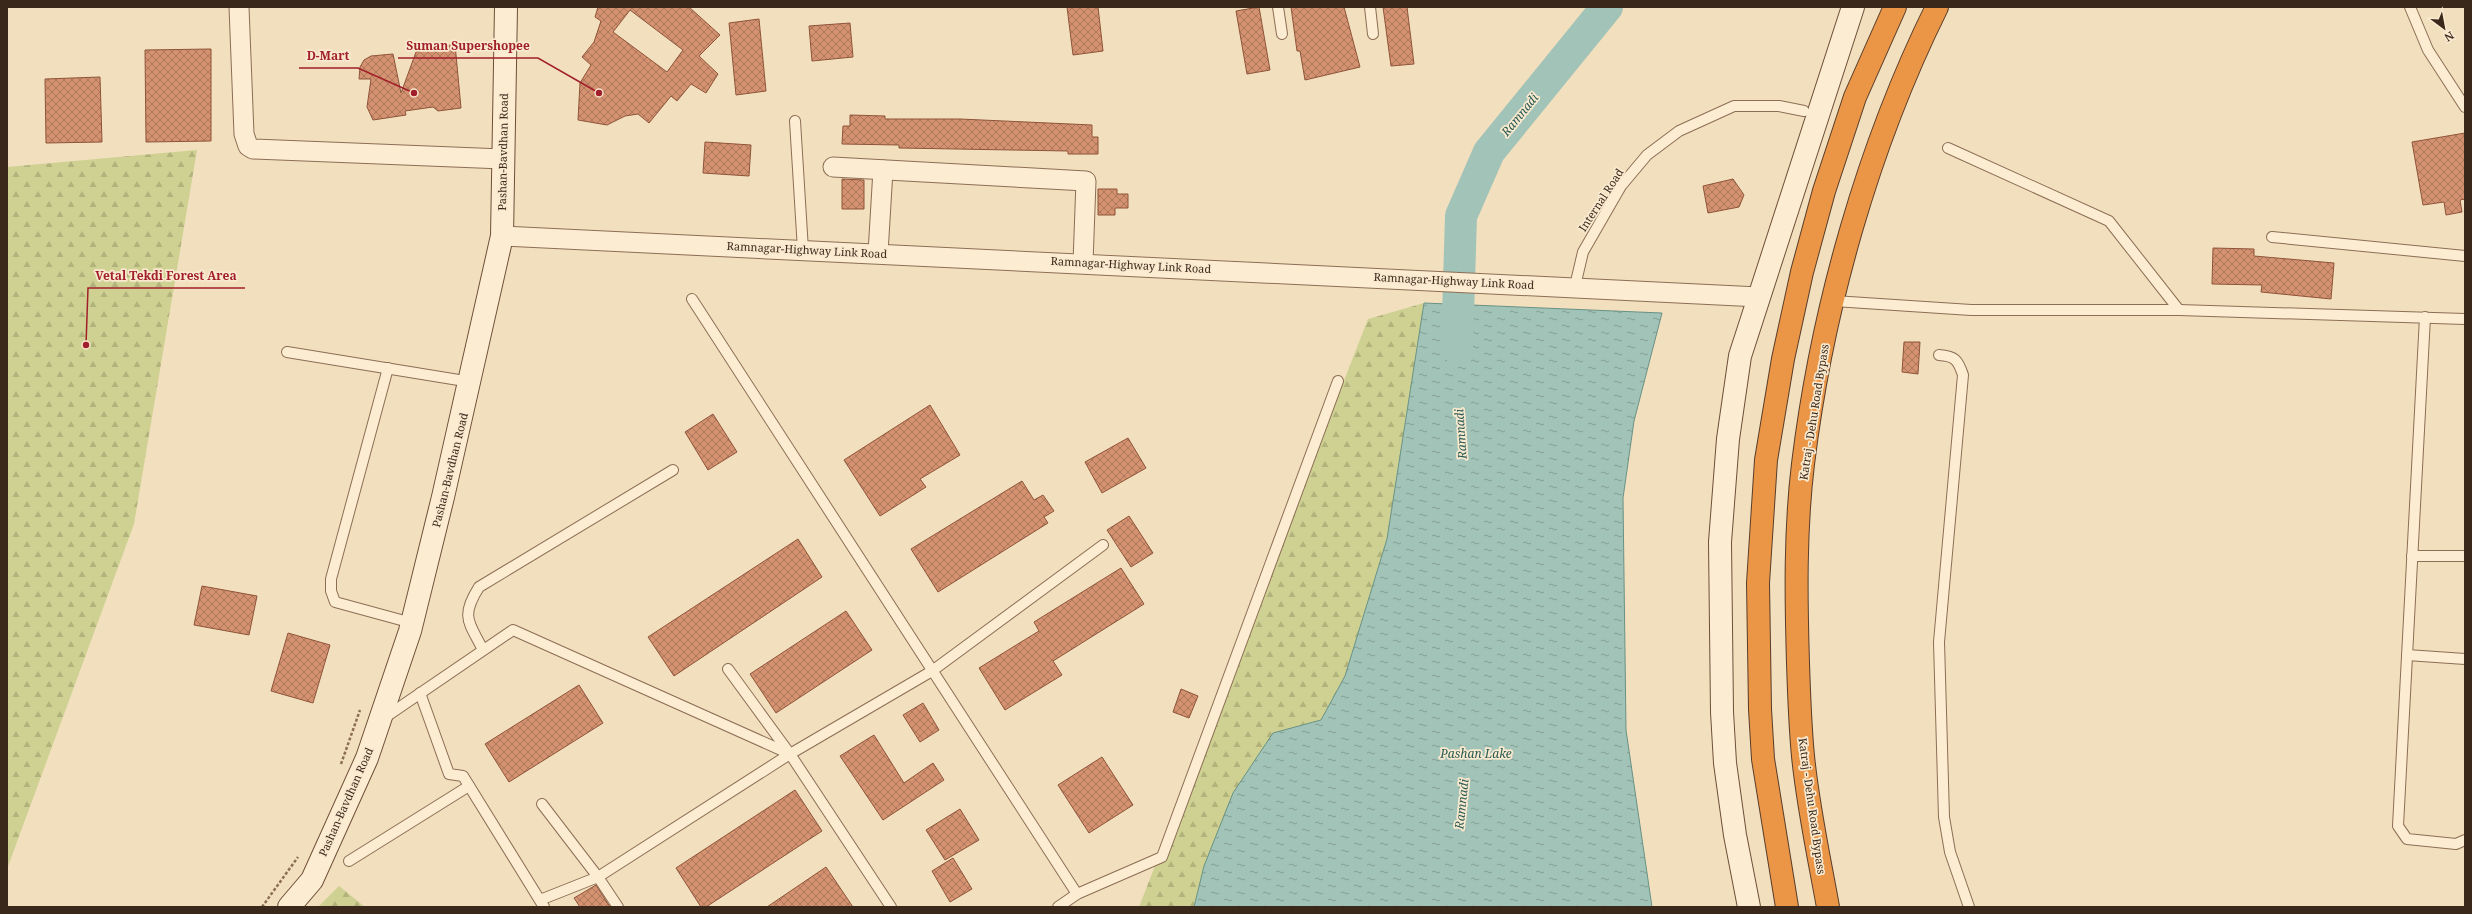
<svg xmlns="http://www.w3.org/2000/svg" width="2472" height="914" font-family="'Noto Serif',serif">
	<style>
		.forest { fill: url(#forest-firs) }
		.water { fill: url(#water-ripples); stroke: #689285 }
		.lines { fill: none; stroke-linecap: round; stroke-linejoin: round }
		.river { stroke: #a2c3b7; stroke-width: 32 }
		.building { fill: url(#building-cross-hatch); stroke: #8e5439; fill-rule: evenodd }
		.lane-casing { stroke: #8c6e55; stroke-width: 12 }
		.street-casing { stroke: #8c6e55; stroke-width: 21 }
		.secondary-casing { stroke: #6e4f38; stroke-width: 24 }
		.highway-casing { stroke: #593d2a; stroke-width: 24 }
		.path { stroke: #8c6e55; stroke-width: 2.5; stroke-dasharray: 3 2; stroke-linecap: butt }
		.lane { stroke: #fcecd2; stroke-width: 10 }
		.street { stroke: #fcecd2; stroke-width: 19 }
		.secondary { stroke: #fcecd2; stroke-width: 22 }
		.highway { stroke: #ea9646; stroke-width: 22 }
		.labels { text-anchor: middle; stroke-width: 3.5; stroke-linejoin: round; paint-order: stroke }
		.street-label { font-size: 11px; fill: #3a281b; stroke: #f9e9cf }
		.water-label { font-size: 12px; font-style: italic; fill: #295b54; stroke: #f9e9cf }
		.leader { fill: none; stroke: #a11f2a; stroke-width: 1.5 }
		.callout-dot { fill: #a11f2a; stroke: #f9e9cf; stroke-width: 1.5 }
		.callout-label { font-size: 12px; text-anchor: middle; font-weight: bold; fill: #a11f2a; stroke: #f9e9cf; stroke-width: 3.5; stroke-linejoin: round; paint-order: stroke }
	</style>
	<defs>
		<pattern id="forest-firs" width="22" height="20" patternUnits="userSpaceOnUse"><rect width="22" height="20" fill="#ced191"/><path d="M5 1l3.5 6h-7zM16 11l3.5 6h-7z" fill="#b2b37c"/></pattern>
		<pattern id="water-ripples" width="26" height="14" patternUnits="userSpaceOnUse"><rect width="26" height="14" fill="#a2c3b7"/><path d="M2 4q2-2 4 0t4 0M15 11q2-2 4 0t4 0" fill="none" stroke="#859e94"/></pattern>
		<pattern id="building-cross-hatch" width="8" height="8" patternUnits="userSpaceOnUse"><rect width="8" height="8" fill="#d49270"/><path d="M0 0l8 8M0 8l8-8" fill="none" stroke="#ad775b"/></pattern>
	</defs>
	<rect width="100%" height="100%" fill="#f2dfbe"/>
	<!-- forest -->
	<g class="forest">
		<polygon points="197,150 134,524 7,869 7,167"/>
		<polygon points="1424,303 1387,539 1345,676 1321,720 1273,733 1204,866 1194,907 1139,907 1368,319"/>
		<polygon points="339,886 365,907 318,907"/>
	</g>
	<!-- water -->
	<polygon class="water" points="1424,303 1662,313 1634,421 1623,498 1626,730 1652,907 1194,907 1204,866 1233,793 1273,733 1321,720 1345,676 1387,539"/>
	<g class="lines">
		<!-- river -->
		<polyline class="river" points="1457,348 1461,216 1489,152 1607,7"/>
	</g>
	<!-- building -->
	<g class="building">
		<path d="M598,7H689L720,35L699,56L718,74L706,93L691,84L677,101L671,96L649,123L638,114L625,116L607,125L578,120L580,83L591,65L582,57L594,42L601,21L595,17ZM630,10L683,50L667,72L613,32Z"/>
		<polygon points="1067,7 1098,7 1103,51 1073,55"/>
		<polygon points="1259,7 1270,70 1247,74 1236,11"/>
		<polygon points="1291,7 1344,7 1360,67 1305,80 1300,51 1297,51"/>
		<polygon points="1383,7 1407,7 1414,64 1391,66"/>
		<polygon points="759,19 766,91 736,95 729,23"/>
		<polygon points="850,23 853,57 812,61 809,26"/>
		<polygon points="455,44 461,108 438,111 433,107 405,111 406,115 373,120 367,107 371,79 359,79 360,67 364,60 371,56 393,54 401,93 416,52"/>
		<polygon points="211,49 211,141 146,142 145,50"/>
		<polygon points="100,77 102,142 46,143 45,79"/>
		<polygon points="850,115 885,116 885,119 960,119 1092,125 1092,137 1098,137 1098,154 1068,154 1068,151 899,148 899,145 842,144 843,126 850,126"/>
		<polygon points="2465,133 2465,199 2460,200 2462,212 2446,215 2444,202 2423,205 2412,142"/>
		<polygon points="705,142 751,145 749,176 703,173"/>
		<polygon points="842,179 864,180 864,209 842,209"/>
		<polygon points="1733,179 1744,195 1739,207 1708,213 1703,186"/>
		<polygon points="1098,189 1117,189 1117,194 1128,194 1128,208 1115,208 1115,215 1098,215"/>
		<polygon points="2213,248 2254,249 2254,256 2334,263 2331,299 2261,292 2262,285 2212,284"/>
		<polygon points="1904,342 1920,342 1918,374 1902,372"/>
		<polygon points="930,405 960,455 920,479 926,487 880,516 844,460"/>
		<polygon points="713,414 737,452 708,470 685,432"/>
		<polygon points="1128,438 1146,468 1102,493 1085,462"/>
		<polygon points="1022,481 1034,500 1043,495 1054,511 1044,517 1048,523 938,592 911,549"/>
		<polygon points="1129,516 1153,553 1131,567 1107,530"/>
		<polygon points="798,539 822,577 674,676 648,637"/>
		<polygon points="1121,568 1144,604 1053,661 1062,675 1005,710 979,668 1039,631 1034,622"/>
		<polygon points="202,586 257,596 249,635 194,625"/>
		<polygon points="846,611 872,650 776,713 750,674"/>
		<polygon points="288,633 330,645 313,703 271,691"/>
		<polygon points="579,685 603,723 509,782 485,744"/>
		<polygon points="1181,689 1198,696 1189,718 1173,712"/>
		<polygon points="923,703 939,730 920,742 903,715"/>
		<polygon points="874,735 904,783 933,763 944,780 883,820 840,756"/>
		<polygon points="1102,757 1133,805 1089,833 1058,785"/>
		<polygon points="795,790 822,831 706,907 701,907 676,868"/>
		<polygon points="960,809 979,840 945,860 926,830"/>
		<polygon points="953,858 972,889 950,902 932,871"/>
		<polygon points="826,867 853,907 767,907"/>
		<polygon points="596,885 610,907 580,907 574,898"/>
	</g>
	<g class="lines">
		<defs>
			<g id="lane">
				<polyline points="1278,7 1282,34"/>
				<polyline points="1370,7 1373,34"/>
				<polyline points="2410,7 2428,50 2465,107"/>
				<polyline points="795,121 803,250"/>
				<polyline points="1948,148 2109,221 2179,310"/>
				<polyline points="2272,237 2465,256"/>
				<polyline points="1575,286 1583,252 1621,186 1647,155 1679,131 1734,106 1779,106 1804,111"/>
				<polyline points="692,299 1077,894"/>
				<polyline points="1834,301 1971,310 2179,310 2465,319"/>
				<polyline points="2425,317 2398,826 2407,839 2456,844 2465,840"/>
				<polyline points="287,352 471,382"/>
				<path d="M1939,355C1955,356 1958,360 1963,375L1939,642L1944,817L1950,852L1969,907"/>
				<polyline points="388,368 331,579 331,591 335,602 412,623"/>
				<polyline points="2412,556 2465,556"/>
				<path d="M483,650C469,622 460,617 479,587L673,470"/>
				<polyline points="2407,655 2465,659"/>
				<polyline points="728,669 790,754 891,907"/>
				<polyline points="420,693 449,774 463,776 544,907"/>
				<polyline points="384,718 513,630 790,754"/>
				<polyline points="542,804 598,877 618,907"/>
				<polyline points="349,861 469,786"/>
				<polyline points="540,900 598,877 790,754 932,671 1103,545"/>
				<polyline points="1058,907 1077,894 1162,857 1338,381"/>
			</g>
			<g id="street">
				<polyline points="239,7 244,134 248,146 253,149 503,159"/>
				<polyline points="833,167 1086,181 1083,263"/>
				<polyline points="502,236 1759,297"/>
				<polyline points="878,253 883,170"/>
			</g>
			<g id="secondary">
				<polyline points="289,907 312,880 367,758 410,631 443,497 502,236 506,7"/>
				<polyline points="1749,907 1735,835 1725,763 1722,712 1720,542 1728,439 1740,356 1853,7"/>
			</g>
			<g id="highway">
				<polyline points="1787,907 1763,759 1760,709 1758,583 1766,460 1783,359 1802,272 1824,191 1855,97 1895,7"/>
				<path d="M1828,907C1819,857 1808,807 1803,756C1800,725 1799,694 1798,663C1796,597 1795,530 1803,464C1822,309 1868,146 1937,7"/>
			</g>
		</defs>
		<!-- lane casing -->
		<use href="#lane" class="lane-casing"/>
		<!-- street casing -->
		<use href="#street" class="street-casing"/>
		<!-- secondary casing -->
		<use href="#secondary" class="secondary-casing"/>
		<!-- highway casing -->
		<use href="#highway" class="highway-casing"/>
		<!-- path -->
		<g class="path">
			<polyline points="341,764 360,710"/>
			<polyline points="262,907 298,857"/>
		</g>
		<!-- lane -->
		<use href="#lane" class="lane"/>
		<!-- street -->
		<use href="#street" class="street"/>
		<!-- secondary -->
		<use href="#secondary" class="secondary"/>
		<!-- highway -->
		<use href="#highway" class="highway"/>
	</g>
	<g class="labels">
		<!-- street labels -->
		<g class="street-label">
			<text transform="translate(503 152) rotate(-89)" y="4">Pashan-Bavdhan Road</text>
			<text transform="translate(1601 200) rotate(-57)" y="4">Internal Road</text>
			<text transform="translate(807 250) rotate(3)" y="4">Ramnagar-Highway Link Road</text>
			<text transform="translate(1131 265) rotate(3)" y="4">Ramnagar-Highway Link Road</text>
			<text transform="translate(1454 281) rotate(3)" y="4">Ramnagar-Highway Link Road</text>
			<text transform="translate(1814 412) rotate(-81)" y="4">Katraj - Dehu Road Bypass</text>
			<text transform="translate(450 470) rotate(-76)" y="4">Pashan-Bavdhan Road</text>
			<text transform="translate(346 802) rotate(-66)" y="4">Pashan-Bavdhan Road</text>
			<text transform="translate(1812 806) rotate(82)" y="4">Katraj - Dehu Road Bypass</text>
		</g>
		<!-- water labels -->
		<g class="water-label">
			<text transform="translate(1520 115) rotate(-51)" y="4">Ramnadi</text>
			<text transform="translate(1461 434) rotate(-94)" y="4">Ramnadi</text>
			<text x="1476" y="758">Pashan Lake</text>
			<text transform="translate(1462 804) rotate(-84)" y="4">Ramnadi</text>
		</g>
	</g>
	<!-- callouts -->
	<path class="leader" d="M599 93L538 58H398M414 93L358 68H299M86 345L88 288H245"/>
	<g class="callout-dot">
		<circle cx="599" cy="93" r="4"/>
		<circle cx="414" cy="93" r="4"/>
		<circle cx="86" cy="345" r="4"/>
	</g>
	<g class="callout-label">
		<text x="468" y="50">Suman Supershopee</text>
		<text x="328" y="60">D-Mart</text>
		<text x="166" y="280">Vetal Tekdi Forest Area</text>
	</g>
	<!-- border -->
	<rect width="2472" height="914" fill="none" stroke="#3a281b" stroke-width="16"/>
	<!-- north arrow -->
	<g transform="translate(2444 28) rotate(148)" stroke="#f9e9cf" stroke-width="3" paint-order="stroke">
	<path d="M0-3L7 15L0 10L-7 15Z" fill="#3a281b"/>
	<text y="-6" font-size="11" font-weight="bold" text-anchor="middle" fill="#3a281b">N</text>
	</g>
</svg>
